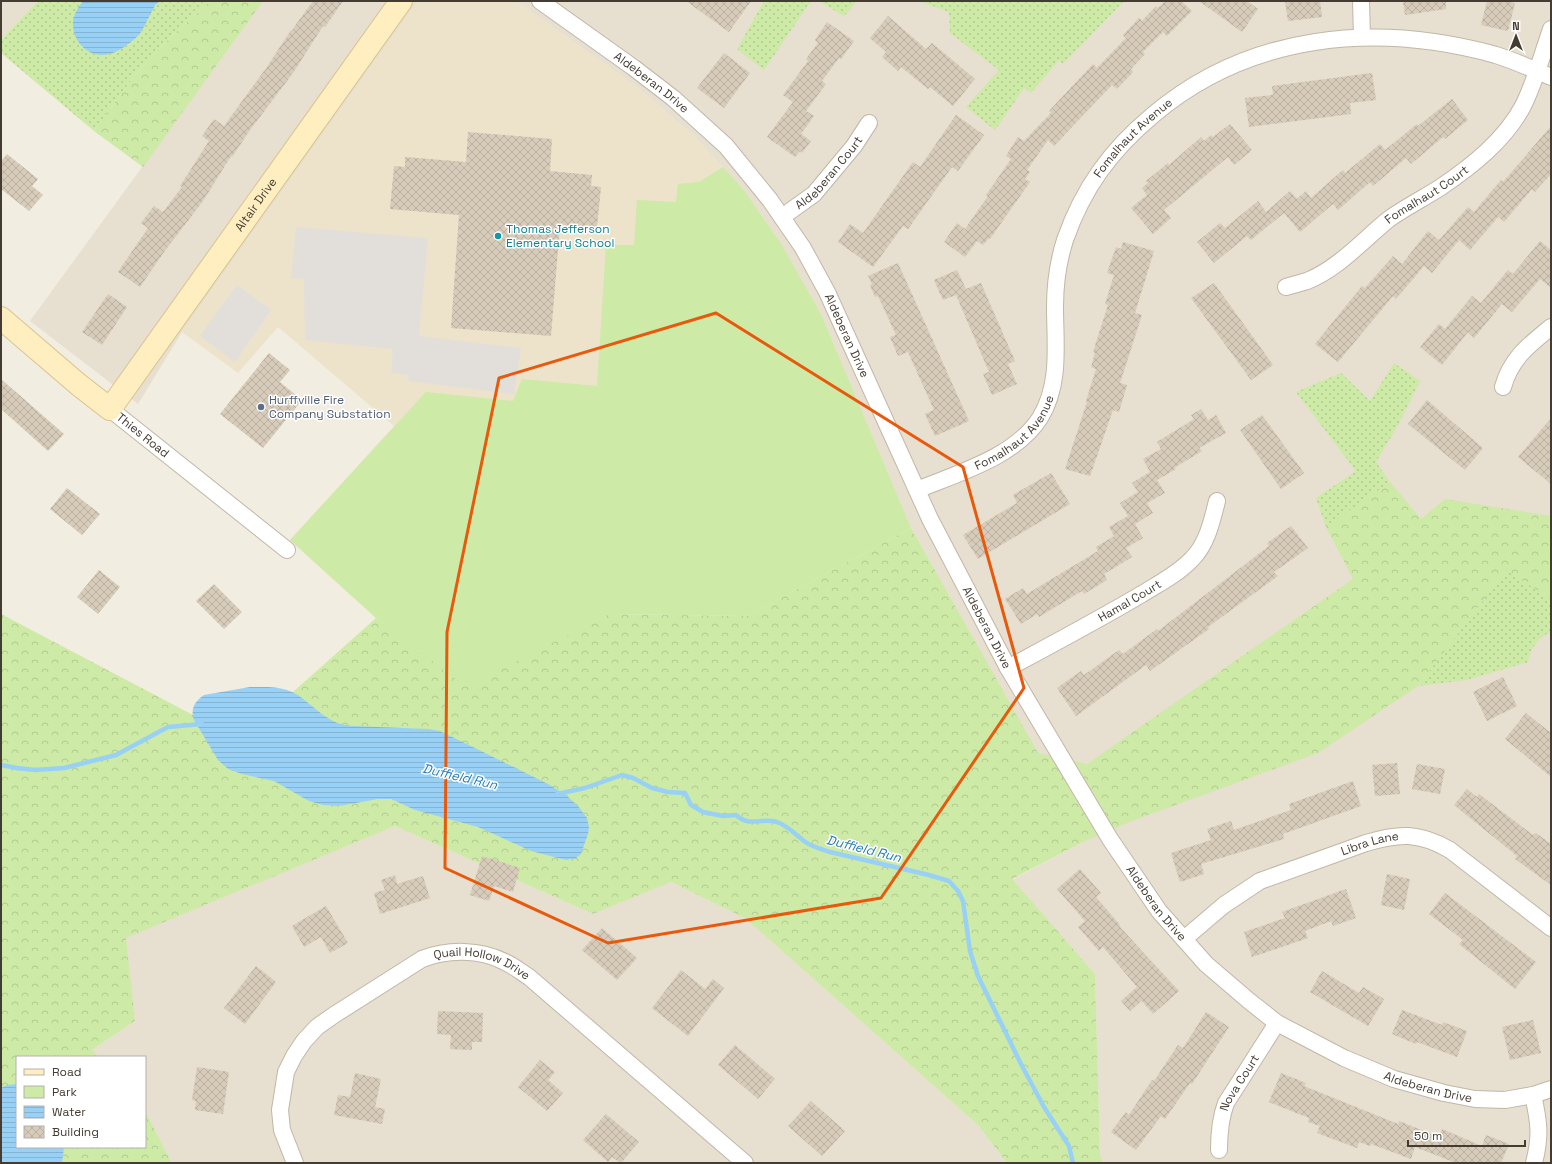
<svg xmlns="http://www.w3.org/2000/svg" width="1552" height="1164" font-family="'Space Grotesk',sans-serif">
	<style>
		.residential { fill: #e7dfcf }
		.education { fill: #ede2ca }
		.grass { fill: url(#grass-dots) }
		.forest { fill: url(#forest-crowns) }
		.park { fill: #cdeaa6 }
		.parking { fill: #e2dfdb }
		.water { fill: url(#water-rules) }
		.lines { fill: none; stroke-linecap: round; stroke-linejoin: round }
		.stream { stroke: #98d1f5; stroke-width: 4.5 }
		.building { fill: url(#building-cross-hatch) }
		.street-casing { stroke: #c1b7a7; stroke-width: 18 }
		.secondary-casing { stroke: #d9c38f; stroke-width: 24 }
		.street { stroke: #fff; stroke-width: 16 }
		.secondary { stroke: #ffeebf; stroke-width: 22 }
		.marked { fill: none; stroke: #e8590c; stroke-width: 3; stroke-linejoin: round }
		.culture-dot { fill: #0f9aa8; stroke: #fff; stroke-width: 1.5 }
		.service-dot { fill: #5c6f8a; stroke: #fff; stroke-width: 1.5 }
		.labels { text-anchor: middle; stroke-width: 3; stroke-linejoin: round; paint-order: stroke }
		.street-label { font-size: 12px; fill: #443c32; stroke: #fff }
		.culture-label { font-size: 12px; fill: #0d838f; stroke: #fff; text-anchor: start }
		.service-label { font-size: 12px; fill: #4e5e75; stroke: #fff; text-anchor: start }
		.water-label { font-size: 13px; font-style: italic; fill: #257cb6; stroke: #fff }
	</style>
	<defs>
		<pattern id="grass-dots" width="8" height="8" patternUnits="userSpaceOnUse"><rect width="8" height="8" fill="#cdeaa6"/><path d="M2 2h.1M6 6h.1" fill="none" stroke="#b1ca8f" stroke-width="1.8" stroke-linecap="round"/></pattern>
		<pattern id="forest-crowns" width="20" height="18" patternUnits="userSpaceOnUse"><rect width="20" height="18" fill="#cdeaa6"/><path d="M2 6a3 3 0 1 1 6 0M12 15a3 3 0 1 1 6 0" fill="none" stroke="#b1ca8f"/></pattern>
		<pattern id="water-rules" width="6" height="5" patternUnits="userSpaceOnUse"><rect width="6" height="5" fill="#98d1f5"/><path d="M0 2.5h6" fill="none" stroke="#84b4d2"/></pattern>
		<pattern id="building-cross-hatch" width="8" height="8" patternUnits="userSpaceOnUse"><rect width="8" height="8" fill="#d7cbb9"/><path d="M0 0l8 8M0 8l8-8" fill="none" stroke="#baafa0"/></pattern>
	</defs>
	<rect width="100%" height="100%" fill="#f2ede1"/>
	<!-- residential -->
	<g class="residential">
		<polygon points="1,1 38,1 1,40"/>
		<polygon points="263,1 418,1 182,332 138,404 30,321"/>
		<polygon points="516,1 1551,1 1551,1163 1103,1163 1100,1154 1095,974 1012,880 1085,841 911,528 821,314 782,245 743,189 694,136 637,87"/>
		<polygon points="395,826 593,914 671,882 745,918 978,1125 1007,1163 164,1163 171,1162 145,1110 145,1057 99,1057 91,1051 135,1021 125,938"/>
	</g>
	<!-- education -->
	<polygon class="education" points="418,1 516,1 637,87 694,136 743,189 782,245 821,314 911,528 376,618 290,540 394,426 278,327 238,373 182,332"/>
	<!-- grass -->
	<g class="grass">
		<polygon points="38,1 211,1 172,36 138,71 94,131 1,53 1,40"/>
		<polygon points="764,1 811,1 764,70 737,49"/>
		<polygon points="819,1 857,1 844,16"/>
		<polygon points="919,1 1124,1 1063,64 1059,60 1031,93 1024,88 995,130 966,107 999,70 950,33 949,12"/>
		<polygon points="1394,363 1420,381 1398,425 1376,462 1390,482 1326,527 1316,498 1356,471 1296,392 1341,373 1370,401"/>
		<path d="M1506,570L1551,599V632C1538,637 1530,648 1528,662L1467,680L1418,686Z"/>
	</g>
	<!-- forest -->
	<g class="forest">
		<polygon points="211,1 263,1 143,167 94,131 138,71 172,36"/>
		<polygon points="1390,482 1421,519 1445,499 1551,516 1551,599 1506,570 1418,686 1318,753 1132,821 1085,841 1012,879 1095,974 1100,1154 1103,1163 1007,1163 978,1125 745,918 671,882 593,914 395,826 126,938 135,1021 92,1050 99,1057 17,1057 17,1147 145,1147 145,1110 171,1162 164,1163 1,1163 1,614 193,715 293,692 376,618 466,686 609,614 747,616 911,528 1038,753 1087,764 1353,579 1326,527"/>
	</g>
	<!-- park -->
	<polygon class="park" points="723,167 743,189 782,245 821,314 911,528 747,616 609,614 466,687 376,618 290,540 426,392 513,401 522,379 597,386 606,245 634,245 637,200 676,202 678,184 699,182"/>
	<!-- parking -->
	<g class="parking">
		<polygon points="296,227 428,238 419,336 521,348 514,394 408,381 409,375 391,373 393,349 305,340 304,279 291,278"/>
		<polygon points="237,285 271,310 235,362 200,336"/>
	</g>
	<!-- water -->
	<g class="water">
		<path d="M83,1H161L156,4C151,12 143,31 138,36C130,43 119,52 109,54C91,59 74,44 73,26C72,17 77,9 83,1Z"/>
		<path d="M250,687C262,687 275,686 287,690C303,695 314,710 328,718C335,723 343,725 352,726L428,729L440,731L477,749L548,784L566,795L578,806L587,818L589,827L588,834L581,854L576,858L566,860L531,851L478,827L415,810L391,799H378L339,806L323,805L309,801L274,781L242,774L228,769L218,760L194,720C190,709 195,701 204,695Z"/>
		<polygon points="17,1084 17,1147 64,1147 62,1163 1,1163 1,1088 7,1085"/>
	</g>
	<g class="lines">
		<!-- stream -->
		<g class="stream">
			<polyline points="1,765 17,768 35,770 64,768 116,755 168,727 202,724"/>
			<path d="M557,794L585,788L622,775L633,778L652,788L668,792L685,793L691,805L703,812L723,816L736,815C750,828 761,817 777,822C788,826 795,834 804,841C812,847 821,849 830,852L929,875L949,881L958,891L963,901L970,951L978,976L1021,1064L1044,1107L1069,1146L1073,1163"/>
		</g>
	</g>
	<!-- building -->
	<g class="building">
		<polygon points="313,1 343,1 325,27 323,26 293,73 250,130 232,157 231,156 203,201 164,252 140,287 118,272 148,228 141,223 154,206 163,212 182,187 180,186 209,141 202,136 214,119 224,126 267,67 291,30 292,30"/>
		<polygon points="686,1 751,1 729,32"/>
		<polygon points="1165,1 1181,1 1192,11 1167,36 1163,32 1143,52 1145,54 1131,69 1133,72 1117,89 1112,85 1054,146 1048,140 1027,170 1030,172 1025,179 1030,182 990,239 989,238 983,245 977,241 965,257 944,242 957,223 965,229 988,196 986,195 1011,159 1006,156 1018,137 1024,141 1051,113 1049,111 1093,64 1097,68 1126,38 1123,35 1139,18 1142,21 1156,6 1158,8"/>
		<polygon points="1199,1 1247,1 1258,9 1242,32"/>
		<polygon points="1285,1 1320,1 1322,17 1288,21"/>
		<polygon points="1403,1 1446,1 1446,9 1405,15"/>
		<polygon points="1487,1 1505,1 1515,3 1508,31 1481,25"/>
		<polygon points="888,16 926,49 932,43 975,79 953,106 930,87 928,89 901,67 898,71 882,57 886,52 870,38"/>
		<polygon points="827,22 854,41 841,59 839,58 822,81 826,84 806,111 814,116 801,134 811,141 802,153 800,151 795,157 767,137 793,102 783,95 808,61 806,59 818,43 815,40"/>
		<polygon points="724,53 750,73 724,108 697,88"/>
		<polygon points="1372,73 1376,100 1350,103 1351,114 1249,127 1245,98 1273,95 1272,86"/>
		<polygon points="1452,99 1468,120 1445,139 1443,137 1411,164 1406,158 1373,186 1370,182 1338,210 1333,204 1300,232 1284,213 1251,240 1247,236 1214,263 1197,242 1220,223 1225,228 1258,201 1266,212 1290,191 1297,199 1306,191 1311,198 1343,170 1345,173 1380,144 1385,150 1417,124 1418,126"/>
		<polygon points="956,115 984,135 958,171 952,167 908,229 903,226 873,267 838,242 850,224 863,233 913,162 920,167"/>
		<polygon points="1230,124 1252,150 1234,165 1228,157 1164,210 1171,218 1153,234 1131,208 1147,195 1142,188 1148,183 1146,181 1168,163 1169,165 1201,137 1204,141 1211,135 1213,137"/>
		<polygon points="1551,126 1551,174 1535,192 1532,189 1504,222 1498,217 1470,250 1459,240 1432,273 1424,266 1396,299 1393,296 1338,362 1315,344 1362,286 1365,288 1393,256 1402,264 1428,231 1439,240 1468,207 1474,212 1501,180 1503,182"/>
		<polygon points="468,132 552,139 550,171 592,175 591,186 601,187 597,228 560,225 551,336 451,328 459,215 390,209 394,166 405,167 405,157 466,162"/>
		<polygon points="7,154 38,179 32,186 43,195 29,211 1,189 1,161"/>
		<polygon points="1540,241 1551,250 1551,288 1540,279 1512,312 1502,304 1474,338 1468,332 1442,365 1420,347 1439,324 1445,329 1472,296 1481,303 1508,270 1513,274"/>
		<polygon points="1123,242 1154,251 1135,313 1142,315 1120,383 1127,385 1119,412 1113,410 1090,476 1065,469 1087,402 1086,401 1096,369 1091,367 1095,353 1093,352 1108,305 1105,304 1114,275 1107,273 1116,247 1121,249"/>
		<polygon points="898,263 969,421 935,436 925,414 934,410 908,352 898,356 890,337 896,335 878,296 875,297 870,285 872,284 868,276"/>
		<polygon points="957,270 966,289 981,283 1015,361 1008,364 1017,384 992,395 983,374 989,372 956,295 943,300 934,280"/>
		<polygon points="1214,283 1273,365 1251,380 1191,298"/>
		<polygon points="108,294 127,307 102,345 82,332"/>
		<polygon points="269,353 290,370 280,382 302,400 263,448 220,414"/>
		<polygon points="1,379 64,434 48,451 1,409"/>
		<polygon points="1427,400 1483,448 1465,470 1408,424"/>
		<polygon points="1201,409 1208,420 1216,415 1226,433 1199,448 1202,451 1174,468 1176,469 1157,480 1165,493 1147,503 1153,513 1135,524 1143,538 1126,548 1132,557 1104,574 1107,580 1084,594 1082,591 1039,617 1037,614 1021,624 1005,599 1023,588 1027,594 1098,551 1096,547 1114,536 1109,527 1128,516 1120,503 1138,492 1132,483 1150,472 1143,459 1161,449 1157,442 1194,419 1191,415"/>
		<polygon points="1262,415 1304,473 1281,489 1240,430"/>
		<polygon points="1551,418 1551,484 1518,457"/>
		<polygon points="1051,473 1070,504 978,559 963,535 1017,503 1013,495"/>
		<polygon points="67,488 100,514 82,535 50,509"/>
		<polygon points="1291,526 1308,548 1274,572 1278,576 1208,627 1209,629 1150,671 1146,665 1076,716 1057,688 1081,671 1084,675 1119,650 1123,654 1157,629 1158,631 1269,546 1267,543"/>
		<polygon points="99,570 120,587 98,614 77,597"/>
		<polygon points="214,584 242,612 224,629 196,601"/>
		<polygon points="1503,677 1517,706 1487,721 1473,692"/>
		<polygon points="1526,713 1551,733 1551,777 1505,739"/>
		<polygon points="1397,763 1400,794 1375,796 1372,765"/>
		<polygon points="1417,764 1445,769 1440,794 1412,789"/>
		<polygon points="1353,781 1361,806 1283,834 1284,839 1201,864 1204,874 1180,882 1171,853 1211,840 1207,829 1231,821 1234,830 1291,810 1289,804"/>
		<polygon points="1467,789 1477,797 1479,794 1533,835 1536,833 1551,844 1551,885 1515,859 1517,856 1454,805"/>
		<polygon points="482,856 520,868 513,892 494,886 489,901 470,895"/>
		<polygon points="1080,869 1101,893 1096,897 1120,925 1119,926 1179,991 1153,1014 1142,1001 1130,1011 1121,1001 1137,987 1103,947 1099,951 1078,927 1085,921 1057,889"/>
		<polygon points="1387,874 1410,879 1404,910 1381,905"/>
		<polygon points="395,875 397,884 423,876 430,898 380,914 374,893 385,890 381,880"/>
		<polygon points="1346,889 1356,918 1333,926 1331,921 1305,931 1308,938 1252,957 1244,932 1285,918 1282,912"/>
		<polygon points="1445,893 1536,962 1515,989 1459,944 1463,940 1429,914"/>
		<polygon points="326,906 348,943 330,953 321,937 304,947 292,926"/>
		<polygon points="602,928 637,958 617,980 582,950"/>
		<polygon points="256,966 276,982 245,1024 224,1008"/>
		<polygon points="681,970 705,989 713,979 724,988 688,1036 652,1008"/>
		<polygon points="1322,971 1359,993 1363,987 1384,999 1368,1026 1310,992"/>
		<polygon points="1402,1010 1442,1025 1443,1022 1467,1031 1457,1057 1417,1042 1416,1044 1392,1034"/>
		<polygon points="438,1011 483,1013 482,1042 472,1042 472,1050 450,1049 451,1035 437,1034"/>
		<polygon points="1206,1012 1229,1027 1192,1084 1190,1083 1165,1119 1161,1116 1136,1150 1111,1132 1126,1112 1129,1115 1152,1080 1154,1081 1178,1045 1183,1048"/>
		<polygon points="1533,1020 1541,1053 1510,1060 1502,1027"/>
		<polygon points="735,1045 775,1079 758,1099 718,1065"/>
		<polygon points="540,1060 555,1072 548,1080 563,1093 547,1111 518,1087"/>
		<polygon points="197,1067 229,1072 223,1114 195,1110 196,1101 192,1100"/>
		<polygon points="355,1073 381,1079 375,1107 385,1109 382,1124 334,1115 338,1095 350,1097"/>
		<polygon points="1281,1073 1306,1083 1304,1086 1398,1124 1399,1121 1439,1137 1442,1129 1482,1146 1486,1135 1509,1144 1501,1163 1456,1163 1415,1147 1411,1159 1371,1144 1370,1146 1359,1142 1357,1148 1317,1133 1320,1126 1308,1122 1309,1118 1269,1102"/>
		<polygon points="811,1101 845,1131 822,1156 788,1126"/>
		<polygon points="606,1114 639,1142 621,1163 612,1157 608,1162 583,1140"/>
	</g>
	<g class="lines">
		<defs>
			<g id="street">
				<path id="s1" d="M540,1L634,68L673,98L726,146L770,200L803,248L827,292L930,519L1008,668L1110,839L1159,911L1206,964L1248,1000L1277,1023L1344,1058L1394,1079L1444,1093L1475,1099L1505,1100L1533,1095L1551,1089"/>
				<polyline points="1361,1 1362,37"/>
				<path id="s2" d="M782,217L814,194L854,146L869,123"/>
				<path id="s3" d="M1286,287C1293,285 1300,283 1307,281C1339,268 1363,240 1389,219C1406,207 1424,198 1441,187C1472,166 1505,140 1523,106C1535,82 1542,55 1551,29"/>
				<path d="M1503,387C1511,358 1529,345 1551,327"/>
				<path id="s4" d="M110,409L287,550"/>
				<path id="s5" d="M917,490C958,473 1015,457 1040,418C1061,384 1055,344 1055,307C1055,284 1058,262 1065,240C1083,188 1111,150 1153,115C1250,33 1376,22 1496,55C1515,61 1533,69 1551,77"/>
				<path id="s6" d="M1008,668C1053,644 1098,620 1142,594C1158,584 1178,574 1192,559C1207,544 1212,521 1217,501"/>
				<path id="s7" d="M1184,939L1224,905L1260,881L1366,843C1399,833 1419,832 1450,850L1551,928"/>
				<path d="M1533,1095C1539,1122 1541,1136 1534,1163"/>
				<path id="s8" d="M1219,1150C1219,1133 1220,1119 1226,1103L1277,1023"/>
				<path id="s9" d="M295,1163L282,1130L280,1110L286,1072L294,1056L304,1041L317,1027L334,1015L422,959C448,949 480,949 505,962C514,966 521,972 529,977L745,1163"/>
			</g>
			<g id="secondary">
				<path id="s10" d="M1,318L79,385L110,409L401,1"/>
			</g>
		</defs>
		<!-- street casing -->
		<use href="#street" class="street-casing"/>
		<!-- secondary casing -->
		<use href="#secondary" class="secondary-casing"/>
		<!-- street -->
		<use href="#street" class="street"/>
		<!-- secondary -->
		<use href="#secondary" class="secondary"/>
	</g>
	<!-- marked area -->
	<path class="marked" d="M716,313L963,467L1024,688L881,898L608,943L445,868L447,632L499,378Z"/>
	<!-- markers -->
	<circle class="culture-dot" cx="498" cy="236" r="4"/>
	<circle class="service-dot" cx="261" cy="407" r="4"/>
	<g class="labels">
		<!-- street labels -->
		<g class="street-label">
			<text dy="4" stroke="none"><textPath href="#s1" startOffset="138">Aldeberan Drive</textPath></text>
			<text dy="4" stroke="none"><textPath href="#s5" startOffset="451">Fomalhaut Avenue</textPath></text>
			<text dy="4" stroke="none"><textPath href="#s2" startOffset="65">Aldeberan Court</textPath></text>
			<text dy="4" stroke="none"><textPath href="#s3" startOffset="170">Fomalhaut Court</textPath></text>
			<text dy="4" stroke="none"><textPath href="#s10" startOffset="393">Altair Drive</textPath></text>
			<text dy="4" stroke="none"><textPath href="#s1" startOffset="462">Aldeberan Drive</textPath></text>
			<text dy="4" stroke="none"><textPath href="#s5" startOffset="116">Fomalhaut Avenue</textPath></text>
			<text dy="4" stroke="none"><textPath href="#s4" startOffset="42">Thies Road</textPath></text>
			<text dy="4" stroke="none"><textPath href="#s6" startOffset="139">Hamal Court</textPath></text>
			<text dy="4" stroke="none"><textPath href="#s1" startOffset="786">Aldeberan Drive</textPath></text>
			<text dy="4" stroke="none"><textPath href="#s7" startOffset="212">Libra Lane</textPath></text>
			<text dy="4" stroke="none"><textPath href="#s1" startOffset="1110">Aldeberan Drive</textPath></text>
			<text dy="4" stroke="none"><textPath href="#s9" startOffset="337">Quail Hollow Drive</textPath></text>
			<text dy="4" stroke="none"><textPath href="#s8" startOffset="72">Nova Court</textPath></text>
			<text dy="4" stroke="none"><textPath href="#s1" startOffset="1446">Aldeberan Drive</textPath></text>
		</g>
		<!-- culture labels -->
		<g class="culture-label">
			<text x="506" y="233">Thomas Jefferson<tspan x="506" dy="14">Elementary School</tspan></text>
		</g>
		<!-- service labels -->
		<g class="service-label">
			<text x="269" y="404">Hurffville Fire<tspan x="269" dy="14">Company Substation</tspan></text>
		</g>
		<!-- water labels -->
		<g class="water-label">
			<text transform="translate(460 776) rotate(13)" y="5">Duffield Run</text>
			<text transform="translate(864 848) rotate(14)" y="5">Duffield Run</text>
		</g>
	</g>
	<!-- border -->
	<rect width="1552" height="1164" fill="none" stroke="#443c32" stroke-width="4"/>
	<!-- legend -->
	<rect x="16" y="1056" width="130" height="92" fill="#ffffff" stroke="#b4b1ad"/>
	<rect x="24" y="1069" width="20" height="6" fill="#ffeebf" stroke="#b4b1ad"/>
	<text x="52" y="1076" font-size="12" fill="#443c32">Road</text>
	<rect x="24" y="1086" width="20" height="12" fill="#cdeaa6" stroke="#b4b1ad"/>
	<text x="52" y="1096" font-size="12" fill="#443c32">Park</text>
	<rect x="24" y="1106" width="20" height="12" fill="url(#water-rules)" stroke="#b4b1ad"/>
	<text x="52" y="1116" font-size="12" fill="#443c32">Water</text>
	<rect x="24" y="1126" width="20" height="12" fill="url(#building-cross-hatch)" stroke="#b4b1ad"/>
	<text x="52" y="1136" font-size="12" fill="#443c32">Building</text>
	<!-- north arrow -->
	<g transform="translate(1516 36)" stroke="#ffffff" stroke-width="3" paint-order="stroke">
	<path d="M0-3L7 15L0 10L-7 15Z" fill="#443c32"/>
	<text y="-6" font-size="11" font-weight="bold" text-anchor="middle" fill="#443c32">N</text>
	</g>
	<!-- scale -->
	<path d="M1408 1140v6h117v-6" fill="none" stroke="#443c32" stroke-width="2"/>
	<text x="1414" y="1140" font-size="12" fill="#443c32" stroke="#ffffff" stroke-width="3" paint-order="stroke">50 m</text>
</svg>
